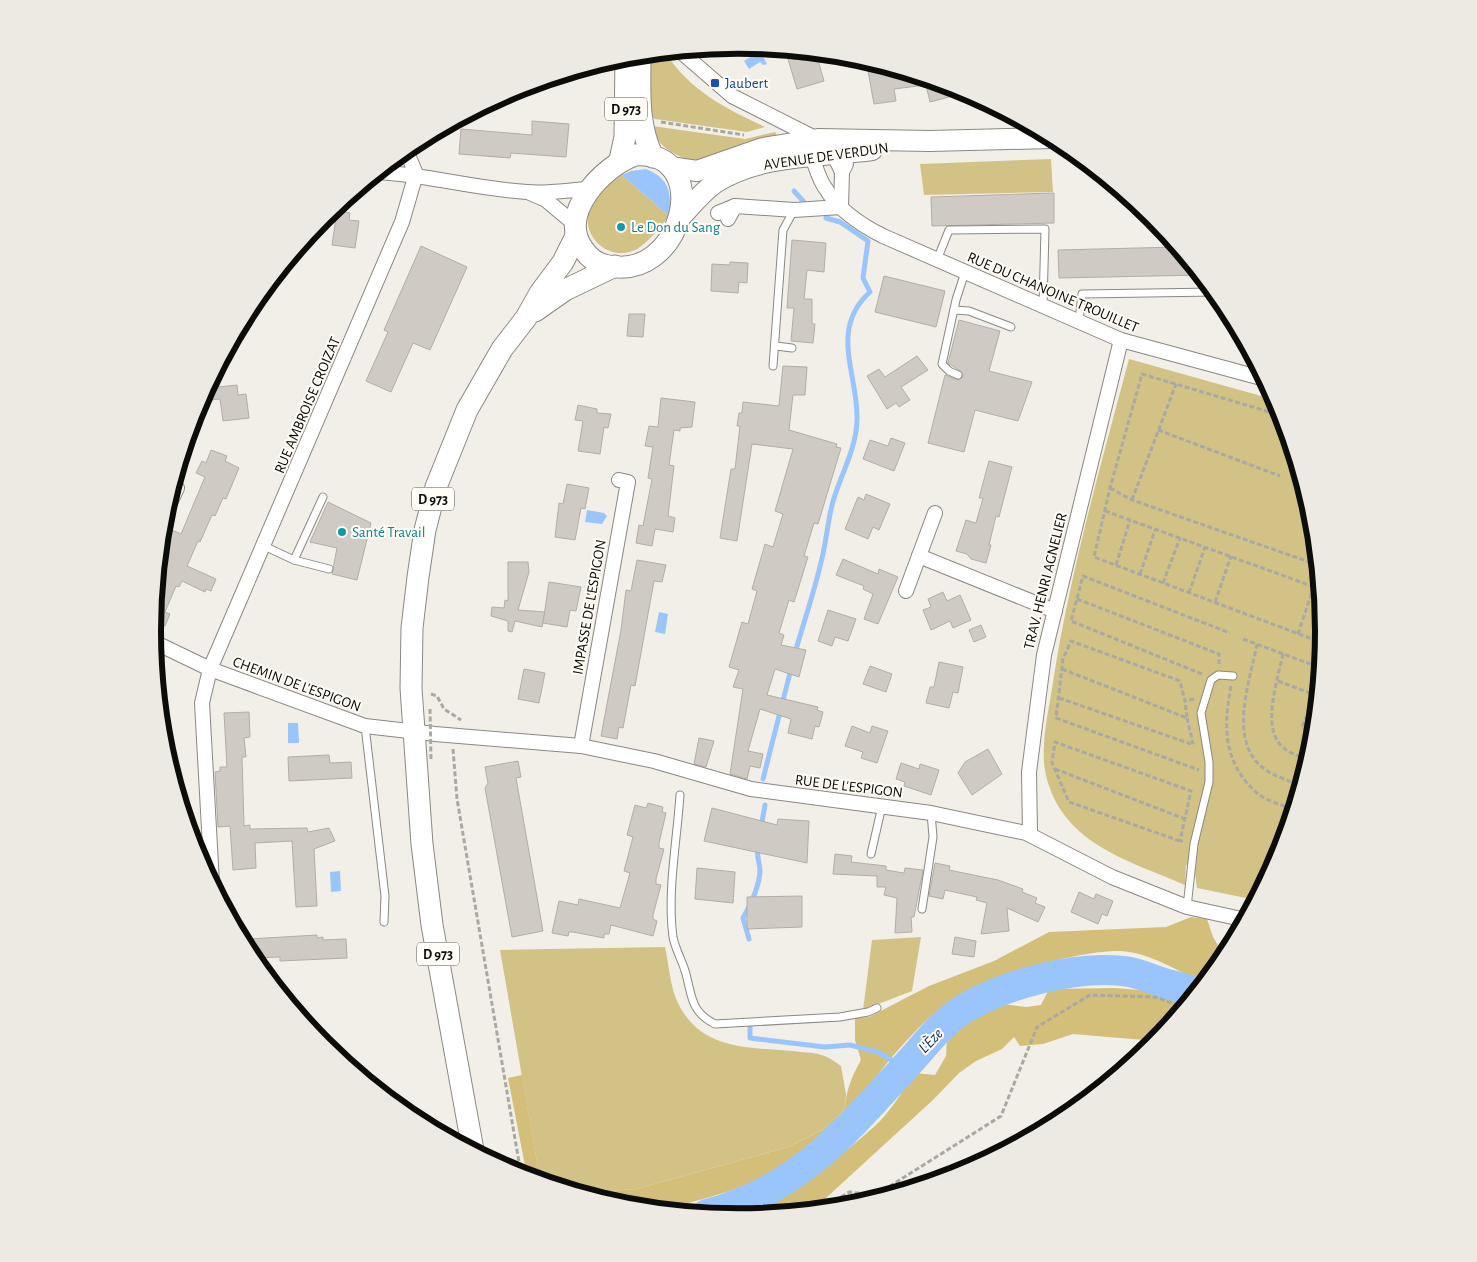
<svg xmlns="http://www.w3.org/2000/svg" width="1477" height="1262" font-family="'Alegreya Sans',sans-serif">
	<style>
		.green { fill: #d3c286 }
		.forest { fill: #d3bf7a }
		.water { fill: #9ac5fc }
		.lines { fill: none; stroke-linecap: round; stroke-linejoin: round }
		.stream { stroke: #9ac5fc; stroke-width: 5 }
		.river { stroke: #9ac5fc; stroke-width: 30 }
		.building { fill: #cfcac4; stroke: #b2ada7 }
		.service-casing { stroke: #8a8881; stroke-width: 9 }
		.minor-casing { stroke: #8a8881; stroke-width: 16 }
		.secondary-casing { stroke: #8a8881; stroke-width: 22 }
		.primary-casing { stroke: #8a8881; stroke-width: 23 }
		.path { stroke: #aaa8a2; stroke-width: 3; stroke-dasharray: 5 2.5; stroke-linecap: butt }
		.service { stroke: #fff; stroke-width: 7 }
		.minor { stroke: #fff; stroke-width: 14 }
		.secondary { stroke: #fff; stroke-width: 20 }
		.primary { stroke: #fff; stroke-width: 21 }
		.path-bridge { stroke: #aaa8a2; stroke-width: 3; stroke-dasharray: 5 2.5; stroke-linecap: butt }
		.transit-dot { fill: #1a4fb4; stroke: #fffdf5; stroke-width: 2 }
		.culture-dot { fill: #0f9aa8; stroke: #fffdf5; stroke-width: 2 }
		.labels { text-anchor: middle; stroke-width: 4; stroke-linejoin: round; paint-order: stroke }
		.shield { fill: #fffdf5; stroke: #555450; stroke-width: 1 }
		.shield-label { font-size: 14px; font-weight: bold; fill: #0c0c09 }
		.transit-label { font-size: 15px; fill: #164399; stroke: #fffdf5; text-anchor: start }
		.street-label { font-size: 15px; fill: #0c0c09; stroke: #fffdf5 }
		.culture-label { font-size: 15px; fill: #0d838f; stroke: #fffdf5; text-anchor: start }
		.water-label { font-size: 16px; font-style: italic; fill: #002959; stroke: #fffdf5 }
		.rim { fill: none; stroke: #0c0c09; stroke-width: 6 }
	</style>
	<rect width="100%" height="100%" fill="#f2efe8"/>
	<!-- green -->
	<g class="green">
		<path d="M665,52C690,91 725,108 765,127L747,132L655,119L649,114L647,54Z"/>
		<path d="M652,126L745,139L775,132L777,135L743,144L693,162C675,155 655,146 652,126Z"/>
		<polygon points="1051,159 1053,192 924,195 920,164"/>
		<path d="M622,175L669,216C660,227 650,241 637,249C612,263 581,239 589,211C593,196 609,183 622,175Z"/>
		<path d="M1129,359L1276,400L1313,517L1324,631L1313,746L1280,856L1256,900L1197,888L1194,865H1186L1185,885C1142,866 1087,851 1060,809C1052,796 1045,778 1044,763C1042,735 1050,704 1054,676C1071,569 1101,464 1129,359Z"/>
		<polygon points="921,937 912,991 863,1010 872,940"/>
		<path d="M665,947C669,964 670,987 678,1003C701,1050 746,1047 792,1051C815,1054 822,1051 841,1066L846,1094L845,1109L824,1129L788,1147L636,1189L582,1193L540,1180L500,950Z"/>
	</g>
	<!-- forest -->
	<g class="forest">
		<path d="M1191,917L1207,919L1213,937L1225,957L1204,983C1177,971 1149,952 1120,951C1077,950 982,978 947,1003C923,1021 902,1045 883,1068C868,1086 861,1110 844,1128C808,1165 742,1189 692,1202C682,1205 670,1209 659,1209C632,1209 607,1201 582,1193L636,1189L788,1147L824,1129L845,1109C846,1090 852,1076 861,1060L855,1040V1018L869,1017L929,986L994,961L1049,932L1166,927Z"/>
		<path d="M1115,988L1151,991L1189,1001L1156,1041L1073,1034L1043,1044L1020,1046L1014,1037L1002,1049L976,1061L959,1073L934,1099L815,1208L731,1216C778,1202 839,1159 876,1125C891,1111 903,1090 915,1073L935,1075L946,1056L947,1038L969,1015L1002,1004L1026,1007L1041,1005L1049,989Z"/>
		<polygon points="522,1075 540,1180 527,1176 508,1078"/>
	</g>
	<!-- water -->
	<g class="water">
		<polygon points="760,51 767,64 763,65 760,62 749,69 744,61"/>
		<path d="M646,169C669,178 672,193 669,216L622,175L631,171Z"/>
		<polygon points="587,510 604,513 607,516 602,524 585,522"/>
		<polygon points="659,612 668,614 665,634 655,632"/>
		<polygon points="288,723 298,723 299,743 288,743"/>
		<polygon points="340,871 341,891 331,892 330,872"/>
	</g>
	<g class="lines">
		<!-- stream -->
		<g class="stream">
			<polyline points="794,191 804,202"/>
			<path d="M795,653C804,621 815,590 822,558C827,538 828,517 834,498C842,473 856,448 857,421C859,375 828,330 870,292L863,278L868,241L840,222L826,218"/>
			<polyline points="763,779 791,669"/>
			<polyline points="761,827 765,805"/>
			<path d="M749,939L743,918C751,904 759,887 760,871C760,862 756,858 758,847"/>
			<polyline points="750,1025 750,1038 825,1047 850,1045 878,1052 905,1068"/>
		</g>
		<!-- river -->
		<path class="river" d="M707,1214C797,1190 844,1134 904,1068C923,1048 942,1021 967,1007C1009,983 1075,966 1123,971C1137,972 1151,979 1164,983C1174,986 1186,988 1196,993"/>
	</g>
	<!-- building -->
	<g class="building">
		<polygon points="803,51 816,53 824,81 797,89 787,56"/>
		<polygon points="866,60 963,90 968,92 930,102 926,85 894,89 896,101 874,104"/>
		<polygon points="532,121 569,124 566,157 511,153 510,158 459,154 461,129 532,135"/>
		<polygon points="1054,193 1054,223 932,226 931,197"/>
		<polygon points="337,211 350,213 349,220 359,221 355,248 332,245"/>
		<polygon points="792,240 826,243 824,272 807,270 804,299 812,299 812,324 815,324 813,343 791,341 794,308 787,308"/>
		<polygon points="421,246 467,267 430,350 413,343 391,392 366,381 388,332 384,330"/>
		<polygon points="1178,247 1201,275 1059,278 1058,250"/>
		<polygon points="730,262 748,263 747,283 739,282 738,293 711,291 712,264 730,265"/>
		<polygon points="884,276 945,291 936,327 875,312"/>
		<polygon points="629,314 645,314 643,337 627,336"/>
		<polygon points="959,320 1000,331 989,371 1032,382 1018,421 975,410 964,452 928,443 945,375 958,380 963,377 962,372 948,363"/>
		<polygon points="917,356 928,370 901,387 910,400 899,407 896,403 887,409 867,376 879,369 885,377"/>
		<polygon points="783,366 807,367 805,395 793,395 789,430 837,444 836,447 841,448 818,524 814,523 804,556 808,557 794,602 789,600 779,633 784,635 781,645 806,650 799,677 775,669 767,695 818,707 817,710 823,712 819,727 815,726 812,739 788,733 791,719 760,709 748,751 763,754 760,768 750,766 747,779 730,774 743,689 733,687 739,670 729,667 742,622 748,624 757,591 752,589 765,544 773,547 783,514 775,511 793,449 752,444 737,541 720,538 731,469 735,469 740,426 737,426 739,413 742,413 743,402 779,406"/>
		<polygon points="217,369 219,387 237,385 238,395 246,394 249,418 223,421 220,399 200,401"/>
		<polygon points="661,398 695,402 692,427 680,428 680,431 674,430 669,465 674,466 668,516 675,518 673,532 655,529 652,546 636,543 639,525 643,526 652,479 648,478 653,447 645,446 649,426 658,427"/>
		<polygon points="578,405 597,409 597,413 611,414 608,428 604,427 600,454 578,451 583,421 575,420"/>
		<polygon points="891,438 905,443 894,471 863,459 870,440 888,446"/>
		<polygon points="211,450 227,456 225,461 239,468 226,499 223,498 215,516 212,515 200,542 198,541 187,566 216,579 211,591 206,589 205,592 182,581 179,587 176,586 165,612 170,614 165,626 160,624 156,634 153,633 160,555 172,530 181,534 205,477 196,473 202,461 206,463"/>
		<polygon points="989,461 1012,467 999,517 996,516 989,545 991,545 986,563 971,559 967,554 956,551 966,520 976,523 983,498 979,498"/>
		<polygon points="567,484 589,488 585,509 581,508 575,540 555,537 559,503 563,504"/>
		<polygon points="866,494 890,504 879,530 873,527 868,539 845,529 858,497 864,500"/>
		<polygon points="328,502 371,523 357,580 332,574 337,548 310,542"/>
		<polygon points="843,559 878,574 879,569 898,577 878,624 864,619 873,594 863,589 864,586 836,575"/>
		<polygon points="637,560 666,565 662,582 654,581 635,686 631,685 623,728 619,727 617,739 601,736 621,630 626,590 631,591"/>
		<polygon points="508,562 528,562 529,572 518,610 545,612 542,627 515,621 512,632 508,631 508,621 491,616 492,607 504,608 505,600 508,601"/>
		<polygon points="549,582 581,587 576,611 570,610 567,627 543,623"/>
		<polygon points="943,592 947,601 960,595 971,620 953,628 950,621 931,630 923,610 931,607 928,599"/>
		<polygon points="828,610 856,619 848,641 835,637 832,646 818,641"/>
		<polygon points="981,625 986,637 974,642 969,630"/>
		<polygon points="939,662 963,667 958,693 953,692 949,708 926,703 930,687 934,687"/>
		<polygon points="870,666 892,674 886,692 863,684"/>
		<polygon points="524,669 545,673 539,703 518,699"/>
		<polygon points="249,712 250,737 244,738 246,757 242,757 244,826 250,825 250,829 307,828 308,832 329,828 335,841 314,849 317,906 296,907 292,841 255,843 256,868 233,870 230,826 218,827 215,772 220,771 220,767 227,767 224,713"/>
		<polygon points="852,726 870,733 872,726 888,731 877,763 861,758 863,752 845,746"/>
		<polygon points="699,738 714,741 706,767 694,764"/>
		<polygon points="988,749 1002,774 972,795 958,773 965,762"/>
		<polygon points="329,755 330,763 351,762 352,778 289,781 288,757"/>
		<polygon points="518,761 521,777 516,778 543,931 512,937 485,788 488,783 485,767"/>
		<polygon points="901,763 919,769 920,764 939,770 931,795 904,786 905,782 896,779"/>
		<polygon points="648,803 663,807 662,812 666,813 659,843 659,848 664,849 656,879 656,884 661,885 653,915 653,919 657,921 653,936 611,925 609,934 604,934 604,938 573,932 569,932 568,936 552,933 559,901 578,905 579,899 620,908 630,873 624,871 633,837 627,835 635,805 646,808"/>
		<polygon points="712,808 777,825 778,819 809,821 807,863 704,841"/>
		<polygon points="835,854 852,856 851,862 886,866 886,870 904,873 905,868 923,870 914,917 911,917 912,932 895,933 897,898 884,895 886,887 877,887 877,876 833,874"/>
		<polygon points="935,863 950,866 949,870 998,880 1023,889 1022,892 1037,898 1035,903 1045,907 1038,922 1007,908 1009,931 981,934 987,903 976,900 977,897 945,890 943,899 929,896"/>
		<polygon points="697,868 735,872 733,903 695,899"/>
		<polygon points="1079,892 1094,899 1096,894 1113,901 1107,916 1102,914 1098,924 1071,912"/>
		<polygon points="802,896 802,927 747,929 747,897"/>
		<polygon points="317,935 317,938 323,937 323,940 346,939 347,958 280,961 280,957 252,958 250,954 249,939"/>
		<polygon points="955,937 976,941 974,957 952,954"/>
	</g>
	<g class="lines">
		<defs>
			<g id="service">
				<polyline points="937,260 949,230 1045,229 1043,306"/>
				<polyline points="954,310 969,311 1011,327"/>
				<polyline points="1079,321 1082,294 1215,292"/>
				<polyline points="776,346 792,348"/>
				<polyline points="773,366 783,230 794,210"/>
				<polyline points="958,375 949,371 942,364 956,300 965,272"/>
				<polyline points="264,546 294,560 329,569"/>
				<polyline points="294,560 323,497"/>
				<polyline points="365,726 385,896 384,922"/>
				<path d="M680,795C677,841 667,891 673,937C675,949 683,962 686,974C692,997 691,1012 715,1024L840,1017L868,1012L877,1008"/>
				<polyline points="871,854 882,806"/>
				<polyline points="1187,907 1194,844 1209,782 1209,762 1201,713 1211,680 1218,675 1233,676"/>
				<polyline points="922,909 933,837 931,813"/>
			</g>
			<g id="minor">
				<polyline points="680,51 732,96 817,139"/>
				<polyline points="827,152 834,155 842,172"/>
				<path d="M812,157C816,167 819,180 826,189C839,211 861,225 883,236L1121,340L1265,379"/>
				<path d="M378,172C429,175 477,189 527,192C547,194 569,190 589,189"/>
				<polyline points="530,193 546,200 576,225"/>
				<polyline points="841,207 842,172 846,164"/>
				<polyline points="718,213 735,206"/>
				<polyline points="728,219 735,206 794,210 841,207"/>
				<polyline points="164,516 177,488"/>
				<polyline points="919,556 1055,611"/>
				<polyline points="906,591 935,513"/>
				<polyline points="154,642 210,669 365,726 435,734 581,746 654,761 751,789 931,813 1026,833 1112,877 1187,907 1246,920"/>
				<polyline points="581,746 628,482 619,480"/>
				<polyline points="1030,834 1029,772 1044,655 1121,340"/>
				<polyline points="212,883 202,703 210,669 402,222 416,174 406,150"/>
			</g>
			<g id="secondary">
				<polyline points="670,167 697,171 763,148 818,139 930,141 1053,138"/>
				<path d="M680,218C691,206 701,193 715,183C760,154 820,157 872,150"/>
			</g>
			<g id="primary">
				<path d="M640,55C640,90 637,125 653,157"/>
				<path d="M635,155C715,149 684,286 604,265C595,263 588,256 583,249C557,214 603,166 635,155Z"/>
				<polyline points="620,160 625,137 626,56"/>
				<polyline points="535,311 565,290 615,266"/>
				<polyline points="473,1150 432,925 422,844 411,688 412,628 418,577 425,530 436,487 467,410 502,349 526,318 540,293 563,262 576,236"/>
			</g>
		</defs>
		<!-- service casing -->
		<use href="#service" class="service-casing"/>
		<!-- minor casing -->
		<use href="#minor" class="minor-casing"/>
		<!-- secondary casing -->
		<use href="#secondary" class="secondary-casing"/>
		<!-- primary casing -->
		<use href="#primary" class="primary-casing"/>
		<!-- path -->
		<g class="path">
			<polyline points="661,122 744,135"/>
			<polyline points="1283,416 1142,374 1110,488 1094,557 1323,643"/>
			<polyline points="1158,430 1280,476"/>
			<polyline points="1110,488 1132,500 1318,565"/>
			<polyline points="1132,500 1176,384"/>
			<polyline points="1105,511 1320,589"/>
			<polyline points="1116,565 1130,520"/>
			<polyline points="1140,574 1155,530"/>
			<polyline points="1163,583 1180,538"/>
			<polyline points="1189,593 1205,547"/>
			<polyline points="1077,599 1219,654 1219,664"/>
			<polyline points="1215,602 1231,556"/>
			<polyline points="1298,634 1314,586"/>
			<polyline points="1243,639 1321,668"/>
			<path d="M1257,644C1250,682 1225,746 1269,772C1279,778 1291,781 1301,786"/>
			<path d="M1283,654C1278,678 1260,731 1284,748C1290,754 1301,756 1309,760"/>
			<polyline points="1062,669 1187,718 1185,701"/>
			<polyline points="1202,674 1071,621 1083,576 1230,633"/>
			<polyline points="1278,681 1318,696"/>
			<path d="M1231,686C1223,728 1223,763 1258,794C1267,801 1283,805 1294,810"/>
			<polyline points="431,694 437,696 444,709 461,720"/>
			<polyline points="1059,698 1194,745"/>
			<polyline points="1194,699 1185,701 1180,681 1071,641 1063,659 1056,718 1199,770"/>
			<polyline points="1187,718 1193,744"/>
			<polyline points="1314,734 1302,728 1306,717 1316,721"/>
			<polyline points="453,749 457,799 521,1174"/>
			<polyline points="1055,769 1185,819"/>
			<polyline points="1180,841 1069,802 1052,763 1055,742 1191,791 1180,841 1183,841"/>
			<polyline points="822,1209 849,1192 876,1195 1001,1116 1037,1027 1090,995 1155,997 1184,1007"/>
		</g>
		<!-- service -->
		<use href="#service" class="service"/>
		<!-- minor -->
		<use href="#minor" class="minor"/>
		<!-- secondary -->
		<use href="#secondary" class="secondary"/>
		<!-- primary -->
		<use href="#primary" class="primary"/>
		<!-- path-bridge -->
		<polyline class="path-bridge" points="430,709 431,761"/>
	</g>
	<!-- markers -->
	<rect class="transit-dot" x="710" y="78" width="10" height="10" rx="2.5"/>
	<g class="culture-dot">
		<circle cx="621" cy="227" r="5"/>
		<circle cx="342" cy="532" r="5"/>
	</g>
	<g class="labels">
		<!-- shield labels -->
		<g class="shield">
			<rect x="605" y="97.5" width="42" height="23" rx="4"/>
			<rect x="412" y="487.5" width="42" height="23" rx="4"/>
			<rect x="417" y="942.5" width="42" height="23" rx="4"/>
		</g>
		<g class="shield-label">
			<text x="626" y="114">D 973</text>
			<text x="433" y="504">D 973</text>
			<text x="438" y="959">D 973</text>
		</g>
		<!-- transit labels -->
		<g class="transit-label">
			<text x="725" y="88">Jaubert</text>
		</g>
		<!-- street labels -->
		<g class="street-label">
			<text transform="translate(826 156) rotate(-8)" y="5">AVENUE DE VERDUN</text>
			<text transform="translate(1053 292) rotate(23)" y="5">RUE DU CHANOINE TROUILLET</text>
			<text transform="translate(307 405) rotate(-67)" y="5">RUE AMBROISE CROIZAT</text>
			<text transform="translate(1045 581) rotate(-76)" y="5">TRAV. HENRI AGNELIER</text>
			<text transform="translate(589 607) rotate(-80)" y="5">IMPASSE DE L'ESPIGON</text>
			<text transform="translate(297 684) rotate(20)" y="5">CHEMIN DE L'ESPIGON</text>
			<text transform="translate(849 786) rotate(7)" y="5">RUE DE L'ESPIGON</text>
		</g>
		<!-- culture labels -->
		<g class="culture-label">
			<text x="631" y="232">Le Don du Sang</text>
			<text x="352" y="537">Santé Travail</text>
		</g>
		<!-- water labels -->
		<g class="water-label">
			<text transform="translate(930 1040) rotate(-46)" y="6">L'Èze</text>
		</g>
	</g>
	<!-- crop -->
	<path d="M0 0H1477V1262H0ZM161 631a577 577 0 1 1 1154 0a577 577 0 1 1-1154 0Z" fill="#eceae2" fill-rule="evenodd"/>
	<path class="rim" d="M161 631a577 577 0 1 1 1154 0a577 577 0 1 1-1154 0Z"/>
</svg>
